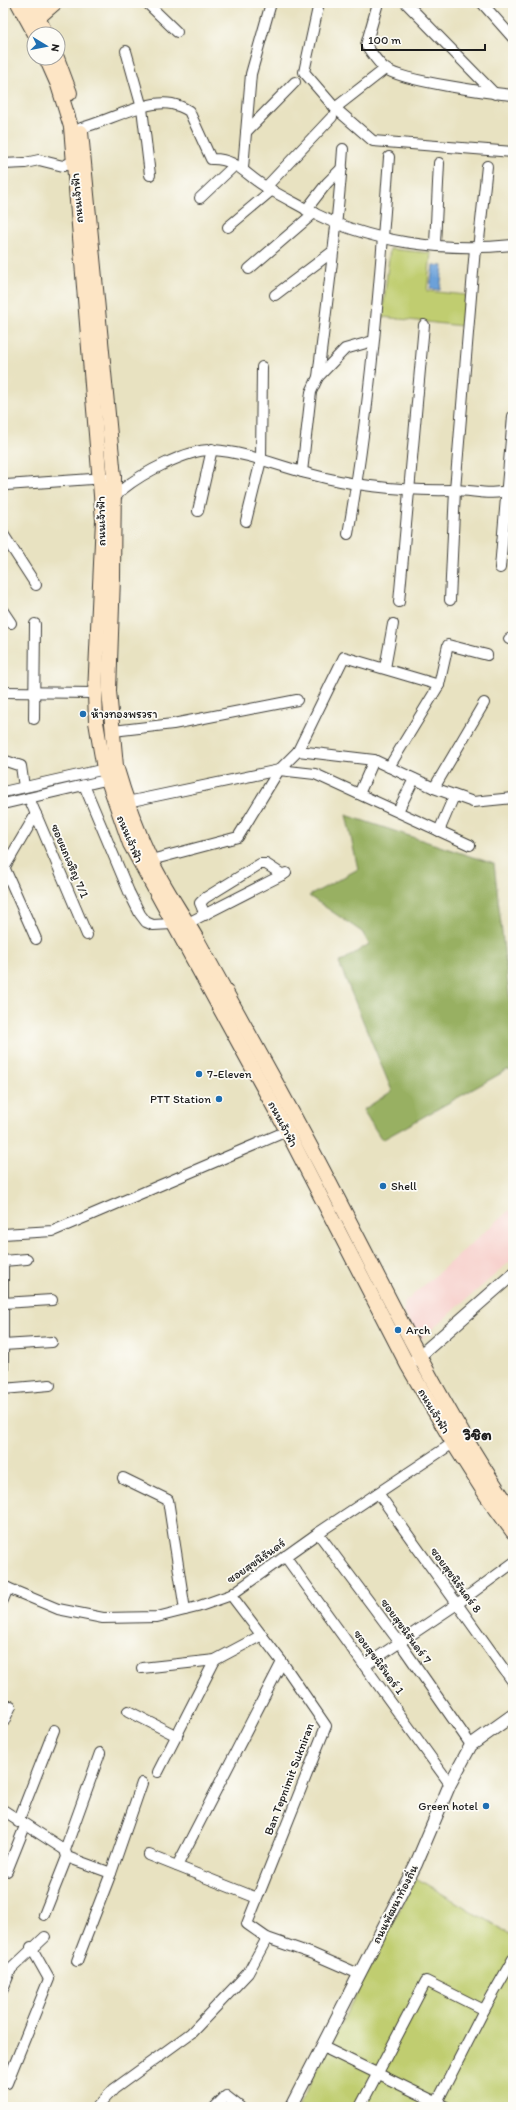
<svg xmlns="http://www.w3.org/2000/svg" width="516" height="2110" font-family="Itim,'Playpen Sans Thai',sans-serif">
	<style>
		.built { fill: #f7d0cc }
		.green { fill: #c0cd6f; stroke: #6e7446 }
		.forest { fill: #98b062; stroke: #5a663f }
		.water { fill: #6ca1d9; stroke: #445e7a }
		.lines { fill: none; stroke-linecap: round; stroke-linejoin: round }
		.minor-casing { stroke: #3b3a35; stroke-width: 12 }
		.tertiary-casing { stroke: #3b3a35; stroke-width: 14 }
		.secondary-casing { stroke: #3b3a35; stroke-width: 16 }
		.minor { stroke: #fff; stroke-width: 10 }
		.tertiary { stroke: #fff; stroke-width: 12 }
		.secondary { stroke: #fde5c5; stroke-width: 14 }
		.poi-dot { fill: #1f6fb2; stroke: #fdfcf7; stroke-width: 1.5 }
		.labels { text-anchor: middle; stroke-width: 3.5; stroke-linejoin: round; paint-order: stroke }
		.street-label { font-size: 12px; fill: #1c1c1c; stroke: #fdfcf7 }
		.poi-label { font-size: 12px; fill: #1c1c1c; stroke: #fdfcf7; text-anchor: start }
		.district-label { font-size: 16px; font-weight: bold; fill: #1c1c1c; stroke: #fdfcf7 }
	</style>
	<rect width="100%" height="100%" fill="#fdfcf7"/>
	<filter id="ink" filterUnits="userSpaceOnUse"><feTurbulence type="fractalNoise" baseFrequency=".025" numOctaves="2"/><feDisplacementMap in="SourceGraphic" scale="8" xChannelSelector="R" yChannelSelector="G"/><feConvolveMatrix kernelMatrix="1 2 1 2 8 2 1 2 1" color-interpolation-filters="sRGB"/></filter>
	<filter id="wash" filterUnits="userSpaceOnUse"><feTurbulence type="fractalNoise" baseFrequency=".012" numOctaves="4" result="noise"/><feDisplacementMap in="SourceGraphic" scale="16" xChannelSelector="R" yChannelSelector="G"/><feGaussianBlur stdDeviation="0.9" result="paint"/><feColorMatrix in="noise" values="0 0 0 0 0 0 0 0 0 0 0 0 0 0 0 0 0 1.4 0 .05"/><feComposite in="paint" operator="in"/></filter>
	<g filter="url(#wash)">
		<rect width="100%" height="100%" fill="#e8e2c1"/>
		<!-- built -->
		<polygon class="built" points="513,1207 513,1259 421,1339 403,1312 405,1302"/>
		<!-- green -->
		<g class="green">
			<polygon points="390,249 431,253 427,291 466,295 462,326 382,317"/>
			<polygon points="416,1878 513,1936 513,2107 298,2107"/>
		</g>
		<!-- forest -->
		<polygon class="forest" points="346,815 494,864 513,1027 513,1071 507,1070 382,1140 363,1110 392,1091 339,963 369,944 362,932 309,896 358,869"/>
		<!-- water -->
		<polygon class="water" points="433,265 443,266 440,290 430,289"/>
	</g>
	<g filter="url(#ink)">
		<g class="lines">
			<defs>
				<g id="minor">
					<polyline points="147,3 177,32"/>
					<polyline points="319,3 304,72 335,108 373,141 513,152"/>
					<path d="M378,3L366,45C372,53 378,64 386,69C402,81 490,93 513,95"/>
					<polyline points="406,3 495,94"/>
					<polyline points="482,3 513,38"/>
					<polyline points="126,51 142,108 150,175"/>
					<polyline points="335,108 385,69"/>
					<path d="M81,128C107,122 145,99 172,104C177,105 184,108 189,111L211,159C237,158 246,176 266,187C279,195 293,202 306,209C368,243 443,252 513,245"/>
					<polyline points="246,132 295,82"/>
					<polyline points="3,164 25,163 39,160 63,166 74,161"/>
					<polyline points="243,168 251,74 271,3"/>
					<polyline points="266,187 332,117"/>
					<polyline points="200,198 235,165"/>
					<polyline points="306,210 327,183 342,168"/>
					<polyline points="228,227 272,190"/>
					<polyline points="435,244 439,163"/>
					<polyline points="478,249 487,166"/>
					<polyline points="249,269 314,213"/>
					<polyline points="275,295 332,252"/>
					<polyline points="318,377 345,349 373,341"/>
					<path d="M302,472L311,392L318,377C327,301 338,225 343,149"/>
					<polyline points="3,487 6,485 106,478"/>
					<path d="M113,501C116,497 119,492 123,489C141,474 189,448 213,450C245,452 279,466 310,474C357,487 405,491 453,490C477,490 488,497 513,489"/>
					<polyline points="198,511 212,449"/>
					<polyline points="246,521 261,460 262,367"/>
					<polyline points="3,534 36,585"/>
					<path d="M348,534C370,410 380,283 389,157"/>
					<polyline points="500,568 513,416"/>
					<polyline points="450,600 455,490 475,248"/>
					<polyline points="399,602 424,325"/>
					<polyline points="3,611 11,623"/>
					<polyline points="509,639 513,637"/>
					<polyline points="385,668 393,624"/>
					<polyline points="3,692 95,693"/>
					<polyline points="34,719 35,624"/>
					<polyline points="113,731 173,724 297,700"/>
					<polyline points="298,751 374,760 434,788 473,802 513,798"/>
					<polyline points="3,760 21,766 24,787"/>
					<polyline points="389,767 439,685 448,645 487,655"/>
					<polyline points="84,785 129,892 140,914 146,922 153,925 172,924"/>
					<polyline points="434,788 484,703"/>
					<polyline points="3,792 110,768"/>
					<polyline points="359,794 374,760"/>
					<polyline points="29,798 87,935"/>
					<polyline points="127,802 279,770 315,774 470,845"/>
					<polyline points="3,804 114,778"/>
					<polyline points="398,811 414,779"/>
					<polyline points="439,831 454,796"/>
					<polyline points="151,860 238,837 279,770 298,751 344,657 439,685"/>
					<polyline points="5,869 36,939"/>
					<polyline points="3,870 36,814"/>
					<polyline points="205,915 200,903 205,898 260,864 266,864 283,875"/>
					<polyline points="188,923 286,873"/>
					<polyline points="3,1234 53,1231 287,1131"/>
					<polyline points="3,1260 3,1370"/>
					<polyline points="3,1261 27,1259"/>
					<polyline points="3,1303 52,1300"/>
					<polyline points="3,1345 52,1342"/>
					<polyline points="3,1389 50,1385"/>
					<polyline points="123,1478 168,1500 185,1610"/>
					<polyline points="378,1493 513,1682"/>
					<polyline points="318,1533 400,1643 471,1745"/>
					<polyline points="285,1556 450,1784"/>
					<polyline points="3,1586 58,1609 103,1618 157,1617 197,1607 231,1595 318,1533 453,1443"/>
					<polyline points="231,1595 282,1662 326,1726 247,1924 267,1938 313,1954 359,1974"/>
					<polyline points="3,1600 8,1588"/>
					<polyline points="366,1665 457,1604 513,1563"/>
					<polyline points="142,1668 215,1660 262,1635"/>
					<polyline points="128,1711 177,1736"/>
					<polyline points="3,1723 11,1706"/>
					<polyline points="158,1772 215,1660"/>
					<polyline points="3,1810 65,1850"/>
					<polyline points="18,1822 54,1730"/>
					<polyline points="149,1855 257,1898"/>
					<polyline points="67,1857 111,1873"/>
					<polyline points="177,1866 282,1662"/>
					<polyline points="7,1871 25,1826"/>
					<polyline points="44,1915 67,1857 65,1850 100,1753"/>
					<polyline points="77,1961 111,1873 142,1783"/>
					<polyline points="3,1989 11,1969 45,1937"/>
					<polyline points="323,2047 446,2107"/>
					<polyline points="3,2082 7,2083 49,1979 31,1947"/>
					<polyline points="437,2102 484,2010 513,1959"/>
					<polyline points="97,2107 114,2089 191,2033 248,1973 267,1938"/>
					<polyline points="215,2107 226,2096 240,2107"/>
					<polyline points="360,2107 426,1981 484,2010"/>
				</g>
				<g id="tertiary">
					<polyline points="408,1366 513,1274"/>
					<polyline points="291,2107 416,1864 450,1784 471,1745 513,1715"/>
				</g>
				<g id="secondary">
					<polyline points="18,3 35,34"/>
					<polyline points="31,3 46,34"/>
					<polyline points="32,23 55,3"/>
					<polyline points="46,58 58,85 71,127 103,520 95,693 96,722 104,769 130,844 287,1131 408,1366 453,1443 486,1495 513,1532"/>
					<polyline points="57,58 70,93"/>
					<path d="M81,132L114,477L113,577L109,691L116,766C125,797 136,828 150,858C163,887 183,914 199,943C232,1003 266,1064 299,1125C370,1255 429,1391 513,1512"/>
				</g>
			</defs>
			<!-- minor casing -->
			<use href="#minor" class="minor-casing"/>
			<!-- tertiary casing -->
			<use href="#tertiary" class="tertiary-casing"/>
			<!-- secondary casing -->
			<use href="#secondary" class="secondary-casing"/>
			<!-- minor -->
			<use href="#minor" class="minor"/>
			<!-- tertiary -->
			<use href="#tertiary" class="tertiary"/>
			<!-- secondary -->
			<use href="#secondary" class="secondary"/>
		</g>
	</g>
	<!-- markers -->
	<g class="poi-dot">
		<circle cx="83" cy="714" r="4"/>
		<circle cx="199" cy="1074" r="4"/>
		<circle cx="219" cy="1099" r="4"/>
		<circle cx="383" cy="1186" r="4"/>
		<circle cx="398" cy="1330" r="4"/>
		<circle cx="486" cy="1806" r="4"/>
	</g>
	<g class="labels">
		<!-- street labels -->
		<g class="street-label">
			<text transform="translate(77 198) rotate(-95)" y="4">ถนนเจ้าฟ้า</text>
			<text transform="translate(101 521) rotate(-91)" y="4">ถนนเจ้าฟ้า</text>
			<text transform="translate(130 839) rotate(67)" y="4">ถนนเจ้าฟ้า</text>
			<text transform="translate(70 861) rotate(67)" y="4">ซอยผถเจริญ 7/1</text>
			<text transform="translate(283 1124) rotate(62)" y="4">ถนนเจ้าฟ้า</text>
			<text transform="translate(434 1411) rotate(59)" y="4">ถนนเจ้าฟ้า</text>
			<text transform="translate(256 1561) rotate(-35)" y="4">ซอยสุขนิรันดร์</text>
			<text transform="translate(456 1580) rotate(54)" y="4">ซอยสุขนิรันดร์ 8</text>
			<text transform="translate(406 1631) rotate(54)" y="4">ซอยสุขนิรันดร์ 7</text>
			<text transform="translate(379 1662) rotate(54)" y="4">ซอยสุขนิรันดร์ 1</text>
			<text transform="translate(289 1779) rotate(-69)" y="4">Ban Tepnimit Sukniran</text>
			<text transform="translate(395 1904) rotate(-63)" y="4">ถนนพัฒนาท้องถิ่น</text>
		</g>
		<!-- poi labels -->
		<g class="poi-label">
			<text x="91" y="718">ห้างทองพรวรา</text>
			<text x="207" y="1078">7-Eleven</text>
			<text x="211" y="1103" text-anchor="end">PTT Station</text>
			<text x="391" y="1190">Shell</text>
			<text x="406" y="1334">Arch</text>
			<text x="478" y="1810" text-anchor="end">Green hotel</text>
		</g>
		<!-- district labels -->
		<g class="district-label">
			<text x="478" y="1440">วิชิต</text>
		</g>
	</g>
	<!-- margin -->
	<rect width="516" height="2110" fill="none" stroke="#fdfcf7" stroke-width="16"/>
	<!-- north arrow -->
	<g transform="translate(46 46) rotate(100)"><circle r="19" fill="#fdfcf7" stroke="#a3a29f"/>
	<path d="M0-3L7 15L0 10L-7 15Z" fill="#1f6fb2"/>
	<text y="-6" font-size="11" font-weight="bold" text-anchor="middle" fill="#1c1c1c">N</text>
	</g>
	<!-- scale -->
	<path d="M362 44v6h123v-6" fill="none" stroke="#1c1c1c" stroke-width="2"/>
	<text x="368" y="44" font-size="12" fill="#1c1c1c" stroke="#fdfcf7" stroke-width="3" paint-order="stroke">100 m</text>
</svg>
